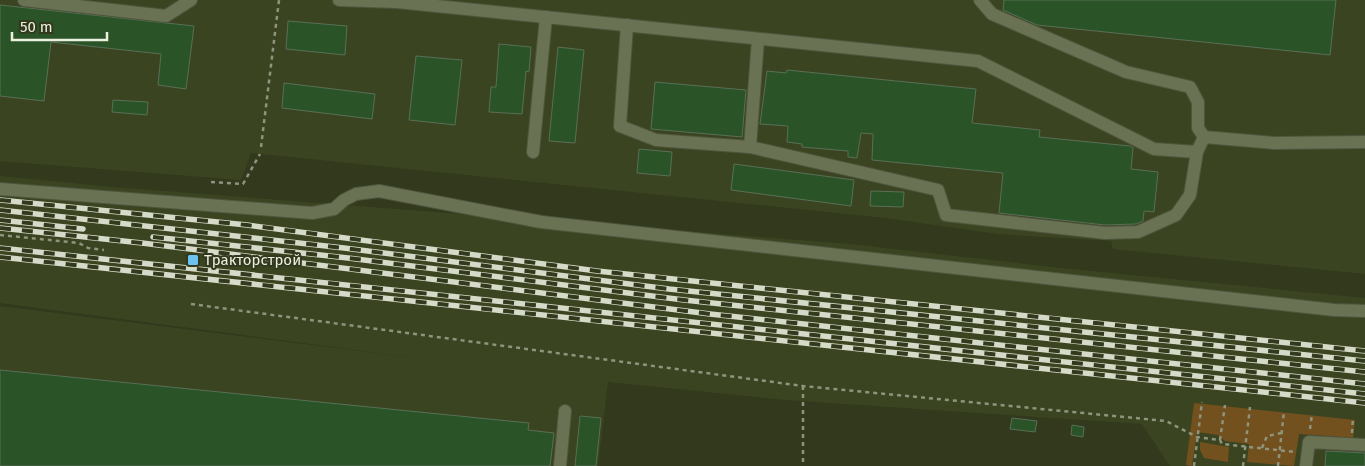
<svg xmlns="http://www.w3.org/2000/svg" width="1365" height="466" font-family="'Fira Sans',sans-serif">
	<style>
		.built { fill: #3b4421 }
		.green { fill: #73511e }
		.building { fill: #2a5427; stroke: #596f57 }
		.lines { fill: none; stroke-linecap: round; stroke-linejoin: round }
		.minor-casing { stroke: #50563e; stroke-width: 14 }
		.path { stroke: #8e947d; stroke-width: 2.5; stroke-dasharray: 4 4; stroke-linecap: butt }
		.minor { stroke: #6a7254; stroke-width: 12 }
		.rail-casing { stroke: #d6dbc9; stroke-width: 5.5 }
		.rail { stroke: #32391d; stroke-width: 4; stroke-dasharray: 11; stroke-linecap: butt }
		.poi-dot { fill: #6bc3f2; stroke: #32391d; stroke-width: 2 }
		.labels { text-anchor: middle; stroke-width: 4; stroke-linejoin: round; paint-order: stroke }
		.poi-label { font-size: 15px; fill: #ebf0df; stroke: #32391d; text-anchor: start }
	</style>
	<rect width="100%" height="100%" fill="#32391d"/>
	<!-- built -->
	<g class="built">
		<polygon points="0,0 1365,0 1365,274 1113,249 1111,241 997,234 886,218 251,153 241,180 0,161"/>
		<polygon points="0,176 112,187 850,244 1061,268 1365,298 1365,466 1170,466 1142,424 786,400 608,382 598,466 0,466 0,306 431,360 0,303"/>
	</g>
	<!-- green -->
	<g class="green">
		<polygon points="1194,403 1355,420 1353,438 1299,434 1294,466 1247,462 1249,444 1225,441 1218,435 1197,432 1192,466 1186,465"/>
		<polygon points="1200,442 1229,447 1228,462 1204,458 1200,450"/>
	</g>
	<!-- building -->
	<g class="building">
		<polygon points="1004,0 1336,0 1330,55 1037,25 1003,10"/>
		<polygon points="0,5 194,26 186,89 158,85 161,54 51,42 44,101 0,96"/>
		<polygon points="288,21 347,26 345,55 286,49"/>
		<polygon points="499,44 531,47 529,72 526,71 522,114 489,112 491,87 496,87"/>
		<polygon points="558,47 584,50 575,143 549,141"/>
		<polygon points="416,56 462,60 455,125 409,120"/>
		<polygon points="787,70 976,89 972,123 1040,130 1039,137 1130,146 1133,148 1131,169 1158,172 1154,212 1144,211 1143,221 1136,224 1105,225 999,213 1003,173 872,160 873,134 861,133 857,158 848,157 848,151 802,147 802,144 787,142 788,126 760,124 767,71 786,73"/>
		<polygon points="655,82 746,90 742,137 651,129"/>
		<polygon points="284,83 375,94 372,119 282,108"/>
		<polygon points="113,100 148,102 147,115 112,112"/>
		<polygon points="639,149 672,152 670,176 637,173"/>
		<polygon points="734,164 854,180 851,206 731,190"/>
		<polygon points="871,191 904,192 903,207 870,206"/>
		<polygon points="0,370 529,423 528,430 554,433 550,466 0,466"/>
		<polygon points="580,416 601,418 596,466 575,466"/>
		<polygon points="1012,418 1037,421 1035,432 1010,429"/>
		<polygon points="1072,425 1084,427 1083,437 1071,435"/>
		<polygon points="1326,451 1365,453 1365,466 1325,466"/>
	</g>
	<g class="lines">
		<defs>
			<g id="minor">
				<polyline points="24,0 166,16 191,0"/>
				<polyline points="339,0 397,2 978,61 1154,149 1197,152"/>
				<polyline points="980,0 992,14 1126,72 1190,87 1198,102 1198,128 1204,137 1274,143 1365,142"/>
				<polyline points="627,25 620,126 656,140 750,147 938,190 946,215 1105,233 1138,232 1176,215 1190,195 1197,152 1204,137"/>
				<polyline points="750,147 758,39"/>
				<polyline points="533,152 546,17"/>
				<polyline points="0,189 312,213 334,209 344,200 356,194 379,191 541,222 1334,310 1365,311"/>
				<polyline points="560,466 565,411"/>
				<polyline points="1306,466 1309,442 1365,445"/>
			</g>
		</defs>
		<!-- minor casing -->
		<use href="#minor" class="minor-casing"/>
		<!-- path -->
		<g class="path">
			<polyline points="261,147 279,0"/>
			<polyline points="211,182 243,184 260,154"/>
			<polyline points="0,235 79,243 88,248 104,250"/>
			<polyline points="191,304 803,386 1166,421 1197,437 1220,440 1222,444 1295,452"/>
			<polyline points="803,386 803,466"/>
			<polyline points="1310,429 1312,414"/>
			<polyline points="1352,433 1353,417"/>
			<polyline points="1220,440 1225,405"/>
			<polyline points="1262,448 1267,436 1282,433"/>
			<polyline points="1194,466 1202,402"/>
			<polyline points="1243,466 1250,407"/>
			<polyline points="1278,466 1284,411"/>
		</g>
		<!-- minor -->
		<use href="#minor" class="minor"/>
		<defs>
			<g id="rail">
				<polyline points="0,200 247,225 597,271 1365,351"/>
				<polyline points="0,210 344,248 669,289 1365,361"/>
				<polyline points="0,220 83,229"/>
				<polyline points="0,228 142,243 710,314 1365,384"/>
				<polyline points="153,237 348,258 684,300 1365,372"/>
				<polyline points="0,248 1365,394"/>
				<polyline points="0,257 1365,403"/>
			</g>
		</defs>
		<!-- rail casing -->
		<use href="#rail" class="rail-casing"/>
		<!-- rail -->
		<use href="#rail" class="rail"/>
	</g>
	<!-- markers -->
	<rect class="poi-dot" x="187" y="254" width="12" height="12" rx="2.5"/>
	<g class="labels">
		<!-- poi labels -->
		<g class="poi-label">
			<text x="204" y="265">Тракторстрой</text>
		</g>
	</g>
	<!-- scale -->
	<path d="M12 32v8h95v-8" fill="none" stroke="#ebf0df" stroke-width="2.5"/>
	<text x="20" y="32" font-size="15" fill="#ebf0df" stroke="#32391d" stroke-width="4" paint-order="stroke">50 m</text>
</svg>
